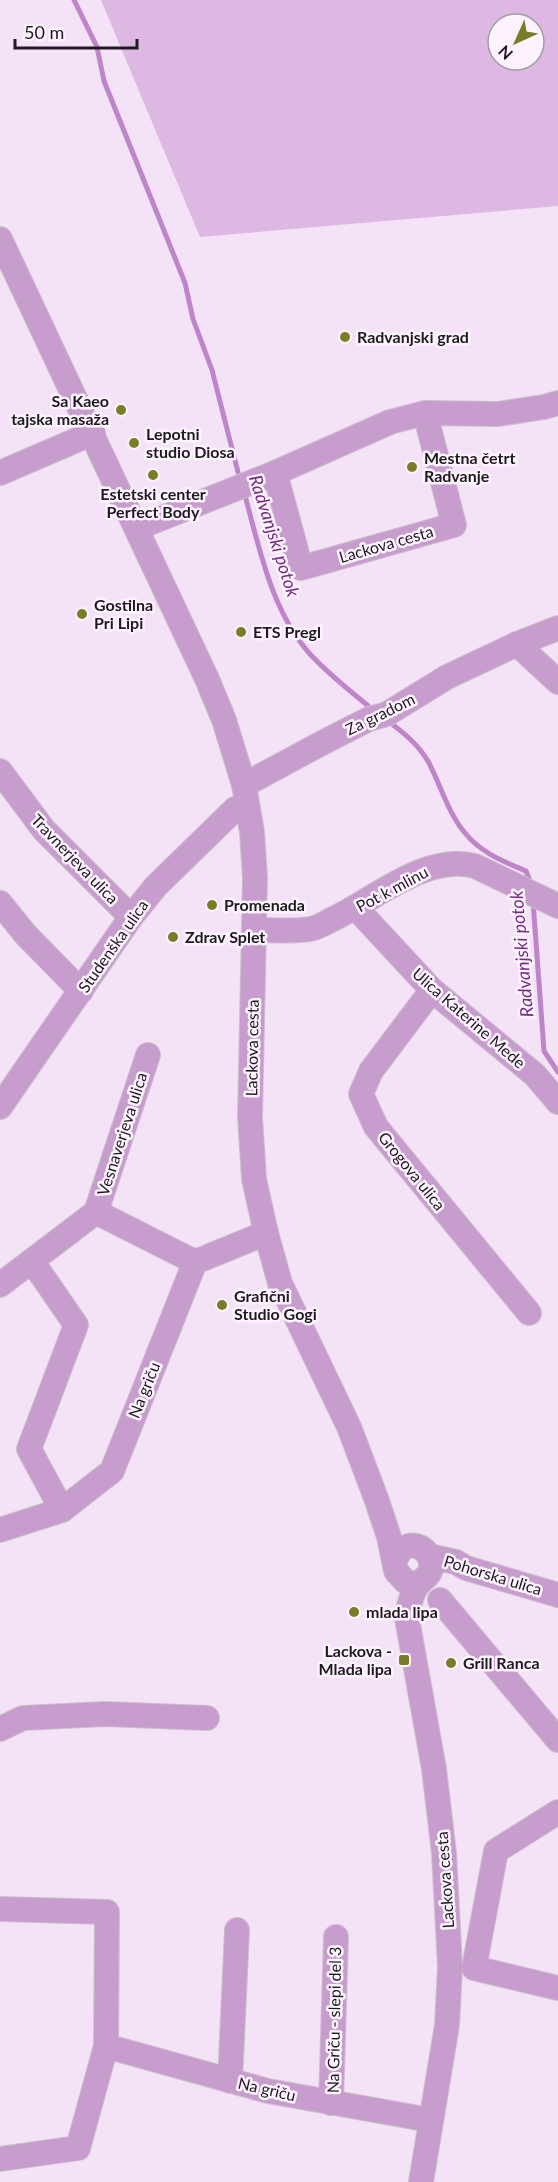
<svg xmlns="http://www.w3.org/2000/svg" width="558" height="2182" font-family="Lato,sans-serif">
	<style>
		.green { fill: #ddb8e3; fill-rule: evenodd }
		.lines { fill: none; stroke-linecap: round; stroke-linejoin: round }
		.stream { stroke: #bf85c9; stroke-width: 5 }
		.minor-casing { stroke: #cebfcf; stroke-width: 26 }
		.minor { stroke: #c69dcc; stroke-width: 24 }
		.poi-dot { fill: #7a7d27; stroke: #fdf3fe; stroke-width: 2 }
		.labels { text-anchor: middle; stroke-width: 5; stroke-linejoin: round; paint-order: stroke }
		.poi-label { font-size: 16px; font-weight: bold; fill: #1f1920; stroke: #fdf3fe; text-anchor: start }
		.street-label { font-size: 16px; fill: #1f1920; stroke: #fdf3fe }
		.water-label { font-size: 18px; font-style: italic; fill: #742d80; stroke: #fdf3fe }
	</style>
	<rect width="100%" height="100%" fill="#f4e3f6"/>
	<!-- green -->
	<path class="green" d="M101,0H558V206L200,237ZM498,24H534V60H498Z"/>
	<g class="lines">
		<!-- stream -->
		<g class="stream">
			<polyline points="74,0 97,47 104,81 185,283 193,319 212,370 240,480"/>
			<path d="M244,492C259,546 271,611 310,654C329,675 352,692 373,710"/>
			<path d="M388,721C404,733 419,745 429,763C441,786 448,813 465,833C481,853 503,861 526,871L532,886"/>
			<polyline points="533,901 544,1051 558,1072"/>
		</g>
		<defs>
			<g id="minor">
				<polyline points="0,239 207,679 224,720 244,785 252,832 255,878 250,1117 254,1179 266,1233 280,1283 349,1427 376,1498 389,1537 396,1571 405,1581 412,1584 420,1583"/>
				<polyline points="0,473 93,433"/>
				<polyline points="275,473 301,568 454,525 425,413"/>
				<polyline points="137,528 275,473 390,422 425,413 498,414 544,407 558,403"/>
				<polyline points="517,644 558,682"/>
				<polyline points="0,771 44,830 131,917"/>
				<polyline points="244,785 322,743 369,719 387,714 447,677 517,644 558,628"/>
				<polyline points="0,903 26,935 81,991"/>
				<polyline points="356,908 432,990 535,1075 558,1102"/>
				<path d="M255,930C272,930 293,932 310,929C317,928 325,923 331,920C374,900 426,853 475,866L558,906"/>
				<polyline points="432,990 371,1071 361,1094 376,1127 529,1313"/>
				<polyline points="0,1107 131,917 156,886 235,809 247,805"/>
				<polyline points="96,1212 195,1262"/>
				<polyline points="32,1261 76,1325 29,1449 62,1510"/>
				<polyline points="0,1285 96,1212 148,1055"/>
				<polyline points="0,1530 62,1510 112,1471 195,1262 266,1233"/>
				<polyline points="429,1556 456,1562 466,1568 558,1595"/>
				<path d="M395,1563C401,1533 435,1546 431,1569C429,1577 424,1578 419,1583C411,1592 411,1604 406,1613L434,1769L444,1853L450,1967L447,2025L421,2182"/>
				<polyline points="440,1600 558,1740"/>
				<polyline points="0,1729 23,1718 105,1714 207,1718"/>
				<polyline points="558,1812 496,1851 474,1968 558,1988"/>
				<polyline points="0,1909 107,1912 106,2046"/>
				<polyline points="230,2081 237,1930"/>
				<polyline points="331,2103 336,1937"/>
				<polyline points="0,2159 78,2148 106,2046 268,2091 430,2120"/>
			</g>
		</defs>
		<!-- minor casing -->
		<use href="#minor" class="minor-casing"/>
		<!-- minor -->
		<use href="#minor" class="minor"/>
	</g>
	<!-- markers -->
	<g class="poi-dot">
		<circle cx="345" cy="337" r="6"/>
		<circle cx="121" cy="410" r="6"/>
		<circle cx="134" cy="443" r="6"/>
		<circle cx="412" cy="467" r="6"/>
		<circle cx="153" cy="475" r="6"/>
		<circle cx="82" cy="614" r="6"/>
		<circle cx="241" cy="632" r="6"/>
		<circle cx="212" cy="905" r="6"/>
		<circle cx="173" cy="937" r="6"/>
		<circle cx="222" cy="1305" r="6"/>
		<circle cx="354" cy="1612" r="6"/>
		<rect x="398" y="1654" width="12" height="12" rx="3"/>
		<circle cx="451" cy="1663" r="6"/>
	</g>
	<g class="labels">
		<!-- poi labels -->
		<g class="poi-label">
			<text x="357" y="343">Radvanjski grad</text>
			<text x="109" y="407" text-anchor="end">Sa Kaeo<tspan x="109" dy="18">tajska masaža</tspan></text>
			<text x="146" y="440">Lepotni<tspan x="146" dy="18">studio Diosa</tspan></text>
			<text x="424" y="464">Mestna četrt<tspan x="424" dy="18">Radvanje</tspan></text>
			<text x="153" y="500" text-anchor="middle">Estetski center<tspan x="153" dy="18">Perfect Body</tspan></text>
			<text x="94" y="611">Gostilna<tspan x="94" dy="18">Pri Lipi</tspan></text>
			<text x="253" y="638">ETS Pregl</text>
			<text x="224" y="911">Promenada</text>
			<text x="185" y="943">Zdrav Splet</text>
			<text x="234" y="1302">Grafični<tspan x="234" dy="18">Studio Gogi</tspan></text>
			<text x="366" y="1618">mlada lipa</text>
			<text x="392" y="1657" text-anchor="end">Lackova -<tspan x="392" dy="18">Mlada lipa</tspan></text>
			<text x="463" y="1669">Grill Ranca</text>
		</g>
		<!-- street labels -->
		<g class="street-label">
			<text transform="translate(386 544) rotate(-16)" y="6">Lackova cesta</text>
			<text transform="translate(380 714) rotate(-26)" y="6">Za gradom</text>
			<text transform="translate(75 859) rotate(46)" y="6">Travnerjeva ulica</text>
			<text transform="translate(392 889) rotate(-28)" y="6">Pot k mlinu</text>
			<text transform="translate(113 946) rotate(-55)" y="6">Studenška ulica</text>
			<text transform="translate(469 1018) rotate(41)" y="6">Ulica Katerine Mede</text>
			<text transform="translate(252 1048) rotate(-89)" y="6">Lackova cesta</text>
			<text transform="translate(122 1134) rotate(-72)" y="6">Vesnaverjeva ulica</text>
			<text transform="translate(412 1171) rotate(51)" y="6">Grogova ulica</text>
			<text transform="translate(144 1390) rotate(-68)" y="6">Na griču</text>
			<text transform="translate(493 1575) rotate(17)" y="6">Pohorska ulica</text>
			<text transform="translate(445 1880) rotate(-94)" y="6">Lackova cesta</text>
			<text transform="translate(334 2020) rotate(-89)" y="6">Na Griču - slepi del 3</text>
			<text transform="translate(267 2089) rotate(13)" y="6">Na griču</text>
		</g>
		<!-- water labels -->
		<g class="water-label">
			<text transform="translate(274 536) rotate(72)" y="6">Radvanjski potok</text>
			<text transform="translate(522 954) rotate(-95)" y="6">Radvanjski potok</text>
		</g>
	</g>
	<!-- north arrow -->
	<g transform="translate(516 42) rotate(225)"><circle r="28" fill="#fdf3fe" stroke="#a49ca5" stroke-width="1.5"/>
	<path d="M0-4.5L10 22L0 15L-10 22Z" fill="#7a7d27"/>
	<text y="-9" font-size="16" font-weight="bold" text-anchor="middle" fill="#1f1920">N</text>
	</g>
	<!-- scale -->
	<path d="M15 39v9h122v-9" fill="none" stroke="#1f1920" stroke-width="3"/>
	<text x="24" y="39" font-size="18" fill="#1f1920" stroke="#fdf3fe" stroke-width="4.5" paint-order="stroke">50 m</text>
</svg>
